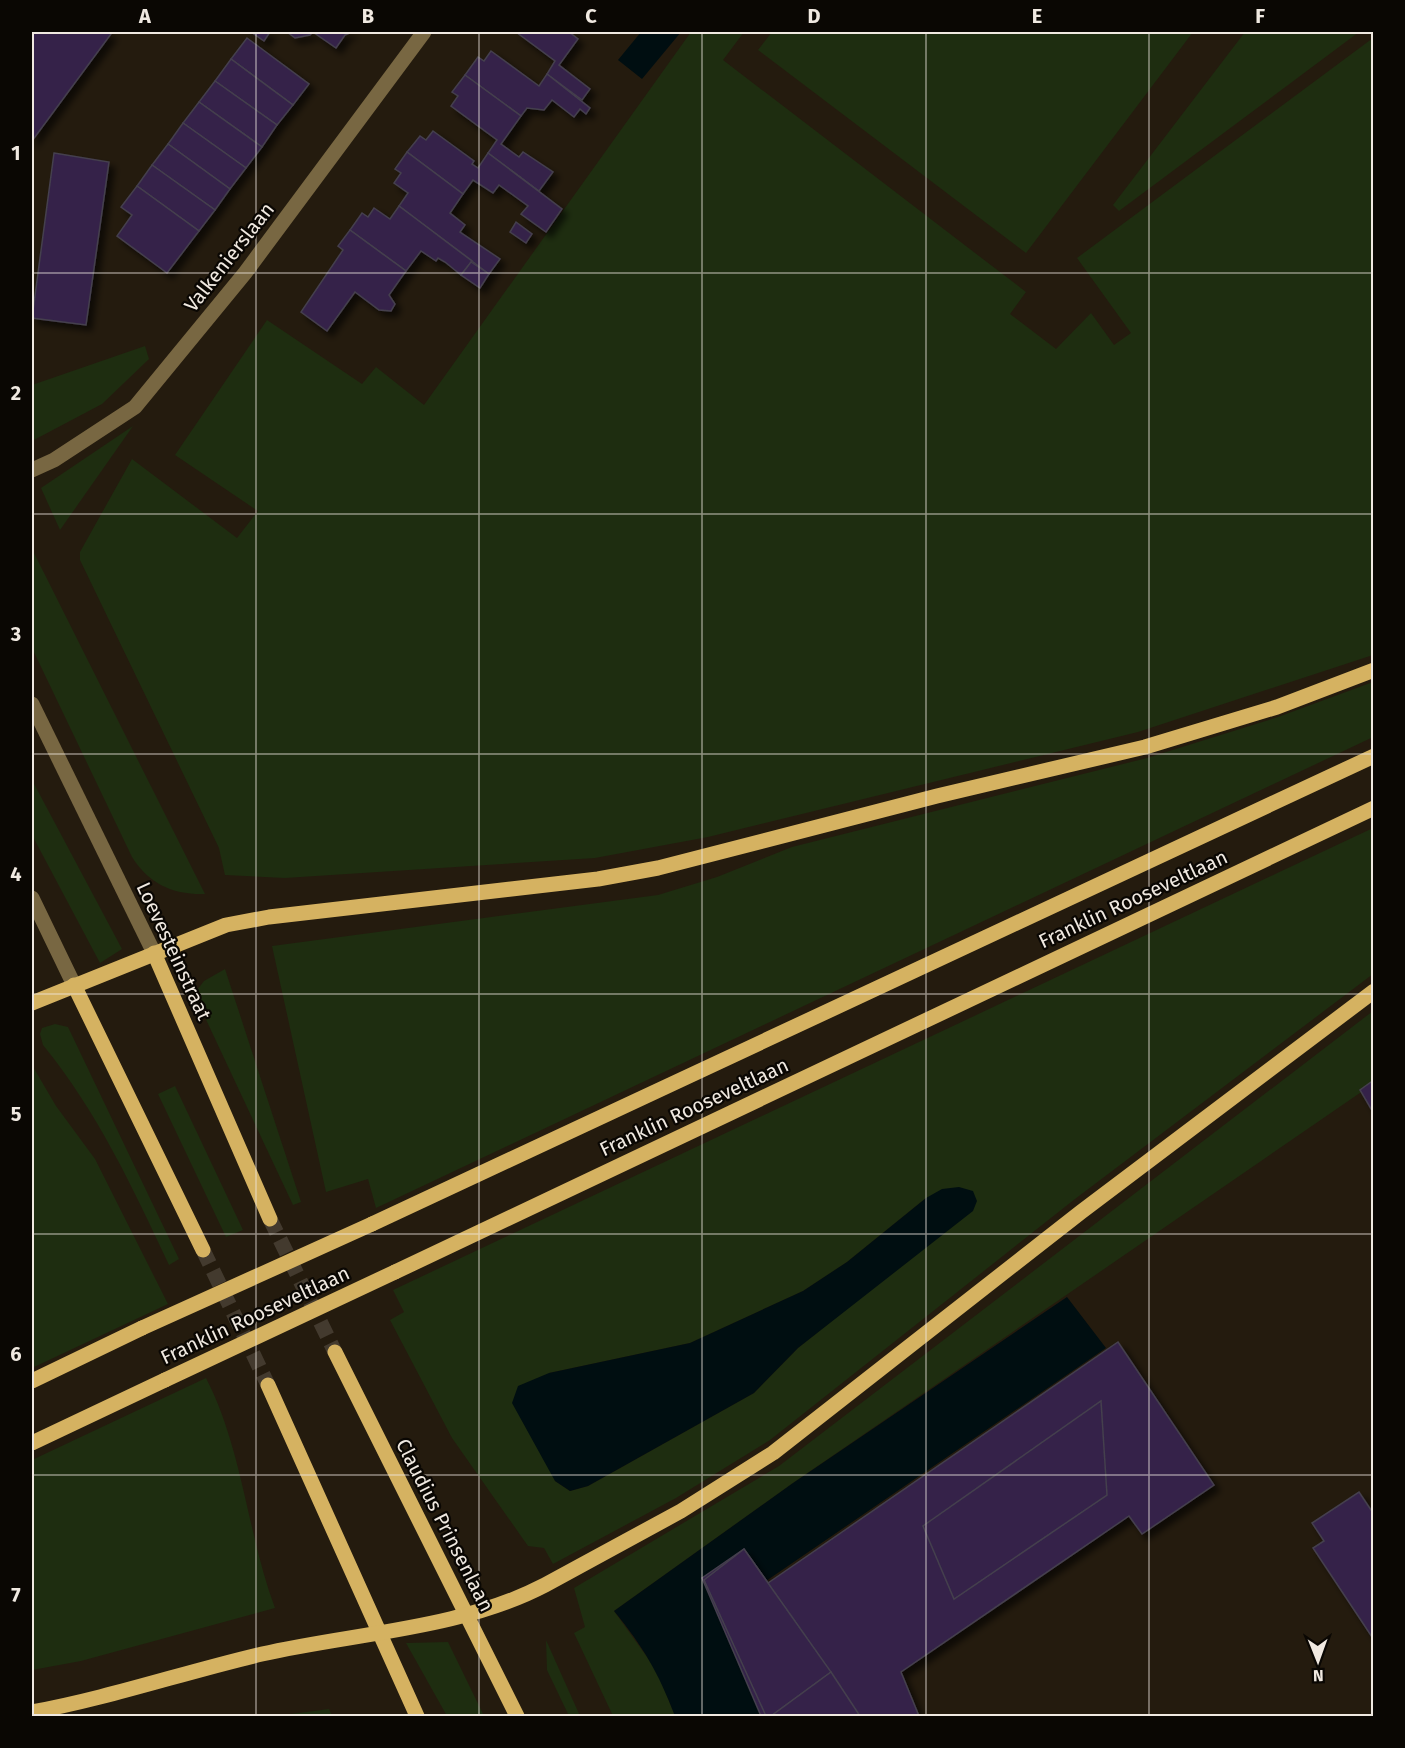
<svg xmlns="http://www.w3.org/2000/svg" width="1405" height="1748" font-family="'Fira Sans',sans-serif">
	<style>
		.green { fill: #1e2d10; fill-rule: evenodd }
		.water { fill: #000e11 }
		.building { fill: #342449; stroke: #453f4e; stroke-width: 1.5; filter: url(#shadow) }
		.lines { fill: none; stroke-linecap: round; stroke-linejoin: round }
		.major-tunnel { stroke: #433a2e; stroke-width: 15; stroke-dasharray: 15 8; stroke-linecap: butt }
		.minor { stroke: #786742; stroke-width: 15 }
		.major { stroke: #d5b261; stroke-width: 15 }
		.major-bridge { stroke: #d5b261; stroke-width: 15 }
		.grid { fill: none; stroke: #f0e9e1; stroke-width: 1.5; stroke-opacity: 0.55 }
		.labels { text-anchor: middle; stroke-width: 4.5; stroke-linejoin: round; paint-order: stroke }
		.street-label { font-size: 20px; fill: #f0e9e1; stroke: #0a0703 }
		.neatline { fill: none; stroke: #f0e9e1; stroke-width: 2 }
		.grid-label { font-size: 20px; text-anchor: middle; font-weight: bold; fill: #f0e9e1 }
	</style>
	<defs>
		<filter id="shadow"><feDropShadow dx="5.5" dy="5.5" stdDeviation="3" flood-color="#0009"/></filter>
	</defs>
	<rect width="100%" height="100%" fill="#241b0e"/>
	<!-- green -->
	<g class="green">
		<polygon points="691,32 744,32 723,60 1026,292 1010,314 1056,349 1091,313 1114,345 1131,333 1077,258 1373,38 1373,655 1138,732 708,837 595,858 285,878 225,875 219,848 80,560 80,552 132,459 237,538 258,511 175,455 267,320 362,384 376,367 424,405"/>
		<polygon points="772,32 1193,32 1026,253 758,50"/>
		<polygon points="1245,32 1359,32 1119,211 1113,205"/>
		<polygon points="145,346 149,359 102,404 32,441 32,385"/>
		<polygon points="133,426 60,530 41,488"/>
		<path d="M32,549L205,894C173,895 149,884 132,857L32,648Z"/>
		<polygon points="1373,682 1373,737 1369,739 376,1208 368,1179 326,1192 272,946 658,895 717,877 792,847 1147,758 1278,717"/>
		<polygon points="32,780 122,949 100,963 32,835"/>
		<path d="M1373,828V974L1075,1199L770,1440L676,1498L553,1564L544,1548L528,1546L452,1438L390,1320L404,1312L393,1290ZM926,1198L860,1298L798,1348L754,1393L588,1486L570,1491L555,1481L549,1373L690,1343L803,1291L847,1262Z"/>
		<polygon points="225,969 301,1202 293,1205 194,994 204,981"/>
		<polygon points="1373,1011 1373,1084 793,1483 614,1611 657,1671 675,1716 613,1716 574,1633 585,1627 574,1588 779,1466"/>
		<path d="M55,1024L68,1027L179,1259L169,1265C133,1188 97,1111 43,1045L40,1034L42,1028Z"/>
		<polygon points="32,1065 56,1106 95,1159 168,1304 32,1368"/>
		<polygon points="175,1086 243,1230 226,1237 158,1094"/>
		<path d="M206,1378C243,1450 247,1533 275,1608L81,1661L32,1670V1460Z"/>
		<polygon points="546,1640 580,1716 569,1716 547,1670"/>
		<polygon points="448,1642 484,1716 447,1716 406,1643"/>
		<polygon points="329,1709 332,1716 276,1716"/>
	</g>
	<!-- water -->
	<g class="water">
		<polygon points="641,32 681,32 642,79 618,60"/>
		<polygon points="959,1187 973,1191 977,1201 973,1211 798,1348 754,1393 588,1486 570,1491 555,1481 512,1403 518,1386 549,1373 690,1343 803,1291 847,1262 926,1198 942,1189"/>
		<path d="M1067,1297L1106,1348L718,1614L762,1716H675C658,1672 644,1648 614,1611L793,1483Z"/>
	</g>
	<!-- building -->
	<g class="building">
		<polygon points="32,32 108,32 111,34 32,141"/>
		<polygon points="251,32 270,32 264,41"/>
		<polygon points="287,32 313,32 310,35 295,38"/>
		<polygon points="313,32 352,32 345,35 336,48"/>
		<polygon points="516,32 569,32 578,39 559,65 590,89 582,100 547,74 555,61"/>
		<polygon points="247,38 309,84 293,105 231,59"/>
		<polygon points="491,51 539,86 547,74 590,108 586,114 580,109 574,117 552,100 544,110 527,108 521,116 465,75 478,57 484,61"/>
		<polygon points="231,59 293,105 277,125 215,81"/>
		<polygon points="465,75 521,116 501,144 519,157 523,152 553,172 539,191 488,153 497,140 451,106 458,96 452,92"/>
		<polygon points="215,81 277,125 262,147 199,102"/>
		<polygon points="199,102 262,147 246,168 183,123"/>
		<polygon points="183,123 246,168 230,189 168,144"/>
		<polygon points="433,131 474,161 472,164 478,168 488,153 562,209 546,232 521,214 528,206 499,185 493,193 473,180 463,194 407,152 420,136 426,140"/>
		<polygon points="168,144 230,189 215,210 152,165"/>
		<polygon points="407,152 463,194 450,213 465,225 460,232 500,259 489,274 399,206 408,193 394,183 401,173 395,169"/>
		<polygon points="54,153 109,162 86,325 32,318"/>
		<polygon points="152,165 215,210 199,231 137,186"/>
		<polygon points="137,186 199,231 167,273 117,236 132,215 121,207"/>
		<polygon points="399,206 472,261 461,275 445,262 438,258 436,261 421,251 406,271 350,230 362,213 368,217 374,208 390,219"/>
		<polygon points="516,222 532,234 526,243 510,232"/>
		<polygon points="350,230 406,271 389,295 395,304 391,311 379,310 355,292 327,331 301,312 343,250 338,246"/>
		<polygon points="471,262 489,274 480,288 461,275"/>
		<polygon points="1371,1082 1374,1087 1374,1114 1360,1090"/>
		<polygon points="1118,1342 1214,1485 1142,1534 1129,1516 901,1672 919,1716 761,1716 702,1578 744,1549 768,1583"/>
		<polygon points="1101,1401 1107,1495 954,1599 923,1526"/>
		<polygon points="1359,1492 1371,1510 1374,1509 1374,1640 1313,1548 1324,1541 1312,1523"/>
		<polygon points="744,1549 831,1672 771,1716 766,1716 704,1580"/>
		<polygon points="831,1672 860,1716 771,1716"/>
	</g>
	<g class="lines">
		<!-- major-tunnel -->
		<g class="major-tunnel">
			<polyline points="270,1219 335,1352"/>
			<polyline points="203,1250 268,1385"/>
		</g>
		<!-- minor -->
		<g class="minor">
			<polyline points="32,470 54,460 135,407 245,273 424,32"/>
			<polyline points="32,704 154,953"/>
			<polyline points="32,898 74,985"/>
		</g>
		<!-- major -->
		<g class="major">
			<polyline points="154,953 270,1219"/>
			<polyline points="74,985 203,1250"/>
			<polyline points="32,1003 226,925 269,917 598,879 658,868 937,796 1145,747 1277,707 1374,670"/>
			<polyline points="372,1224 1374,756"/>
			<polyline points="395,1272 1374,808"/>
			<polyline points="335,1352 517,1716"/>
			<polyline points="32,1381 142,1328"/>
			<polyline points="268,1385 417,1716"/>
			<polyline points="32,1443 165,1380"/>
			<path d="M32,1712C109,1698 185,1672 262,1654C354,1633 461,1629 545,1585L681,1511L773,1453L1081,1212L1374,991"/>
		</g>
		<!-- major-bridge -->
		<g class="major-bridge">
			<polyline points="142,1328 372,1224"/>
			<polyline points="165,1380 395,1272"/>
		</g>
	</g>
	<!-- grid -->
	<path class="grid" d="M256,32V1716M479,32V1716M702,32V1716M926,32V1716M1149,32V1716M32,273H1374M32,514H1374M32,754H1374M32,994H1374M32,1234H1374M32,1475H1374"/>
	<g class="labels">
		<!-- street labels -->
		<g class="street-label">
			<text transform="translate(229 257) rotate(-52)" y="7">Valkenierslaan</text>
			<text transform="translate(1133 899) rotate(-25)" y="7">Franklin Rooseveltlaan</text>
			<text transform="translate(174 951) rotate(65)" y="7">Loevesteinstraat</text>
			<text transform="translate(694 1107) rotate(-25)" y="7">Franklin Rooseveltlaan</text>
			<text transform="translate(255 1315) rotate(-25)" y="7">Franklin Rooseveltlaan</text>
			<text transform="translate(445 1525) rotate(63)" y="7">Claudius Prinsenlaan</text>
		</g>
	</g>
	<!-- border -->
	<rect width="1405" height="1748" fill="none" stroke="#0a0703" stroke-width="66"/>
	<!-- north arrow -->
	<g transform="translate(1318 1661) rotate(179)" stroke="#0a0703" stroke-width="4.5" paint-order="stroke">
	<path d="M0-4.5L10 22L0 15L-10 22Z" fill="#f0e9e1"/>
	<text y="-9" font-size="16" font-weight="bold" text-anchor="middle" fill="#f0e9e1">N</text>
	</g>
	<rect x="33" y="33" width="1339" height="1682" class="neatline"/>
	<g class="grid-label">
		<text x="145" y="23">A</text>
		<text x="368" y="23">B</text>
		<text x="591" y="23">C</text>
		<text x="814" y="23">D</text>
		<text x="1037" y="23">E</text>
		<text x="1260" y="23">F</text>
		<text x="16" y="160">1</text>
		<text x="16" y="400">2</text>
		<text x="16" y="641">3</text>
		<text x="16" y="881">4</text>
		<text x="16" y="1121">5</text>
		<text x="16" y="1361">6</text>
		<text x="16" y="1602">7</text>
	</g>
</svg>
